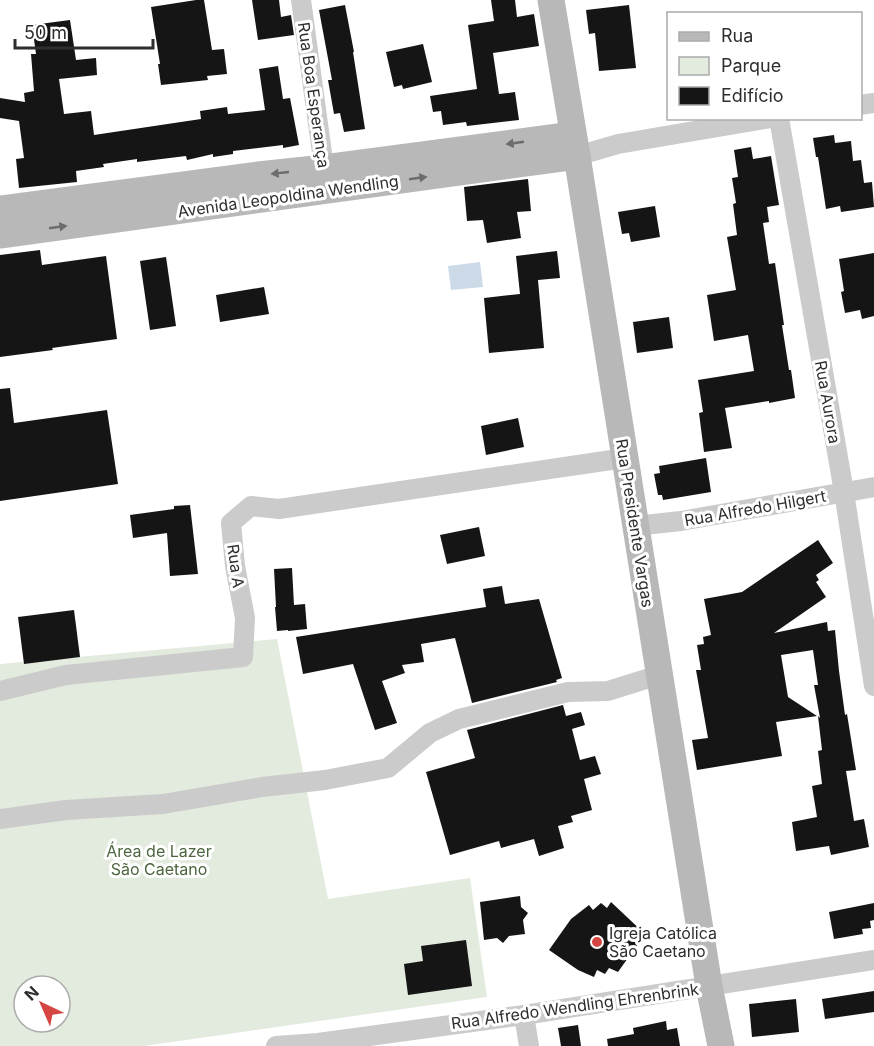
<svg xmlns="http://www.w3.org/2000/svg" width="874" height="1046" font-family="Inter,sans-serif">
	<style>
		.green { fill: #e3eade; fill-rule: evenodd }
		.water { fill: #ccdae8 }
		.building { fill: #151515 }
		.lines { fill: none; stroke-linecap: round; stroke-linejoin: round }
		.street { stroke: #cbcbcb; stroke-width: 20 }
		.secondary { stroke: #b8b8b8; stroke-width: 27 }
		.oneway { fill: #6c6c6c }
		.poi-dot { fill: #d54541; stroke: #fff; stroke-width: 2 }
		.labels { text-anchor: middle; stroke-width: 6; stroke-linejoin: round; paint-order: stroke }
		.street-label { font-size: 16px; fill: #2e2e2e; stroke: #fff }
		.park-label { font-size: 16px; fill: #4e6640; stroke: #fff }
		.poi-label { font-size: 16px; fill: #2e2e2e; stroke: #fff; text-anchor: start }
	</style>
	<rect width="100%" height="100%" fill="#fff"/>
	<!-- green -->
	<path class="green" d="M277,639L328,899L470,878L487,997L144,1046H0V664ZM24,986H60V1022H24Z"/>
	<!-- water -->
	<polygon class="water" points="480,262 483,287 451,290 448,266"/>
	<!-- building -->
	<g class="building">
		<polygon points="196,0 204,0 212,50 224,49 227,74 207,76 208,80 161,85 158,64 160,64 151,7"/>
		<polygon points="252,0 279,0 281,17 291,15 294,35 258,40"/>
		<polygon points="491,0 515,0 517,17 534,14 539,46 493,53 499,94 515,92 519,120 467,126 466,122 443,125 441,111 433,112 430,96 477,89 468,25 494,21"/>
		<polygon points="345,5 354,52 353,52 365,129 344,132 340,113 334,114 328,80 332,80 319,10"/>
		<polygon points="629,5 636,68 599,71 595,33 589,34 586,10"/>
		<polygon points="70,20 76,60 96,58 97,75 59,79 64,114 91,111 94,135 201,119 200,111 227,107 228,114 265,110 259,69 278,66 283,99 290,98 299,145 283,148 283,145 233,151 233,154 213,157 213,154 187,160 186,156 137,162 137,159 103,164 104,167 76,171 77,182 19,188 16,159 24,158 19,121 0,118 0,98 25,102 24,93 34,91 31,54 36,54 32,25"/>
		<polygon points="423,44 432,82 403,89 402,85 394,87 386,52"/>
		<polygon points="834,135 835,143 851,141 853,161 861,160 864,183 872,182 874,207 841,212 840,206 826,209 818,157 816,157 813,138"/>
		<polygon points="751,147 753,159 771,156 779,205 767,207 769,222 763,223 769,264 775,263 784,325 782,325 789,370 791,370 795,398 769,403 769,401 725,408 732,448 704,452 699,413 703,412 698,380 754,371 748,335 714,341 707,295 736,290 727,237 737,235 733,204 736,203 732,178 738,177 734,150"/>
		<polygon points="528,179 531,211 517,212 521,238 487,243 483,220 467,221 464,187"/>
		<polygon points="655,206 660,237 631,242 629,233 622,234 618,212"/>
		<polygon points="40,250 42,265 106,256 117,339 52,348 53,350 0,357 0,255"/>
		<polygon points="557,251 560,278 538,280 544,348 489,353 484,298 520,294 516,256"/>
		<polygon points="874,253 874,316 862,319 860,310 845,313 841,292 844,291 839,259"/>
		<polygon points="166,257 176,326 150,330 140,261"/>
		<polygon points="264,287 269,314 220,322 216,295"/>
		<polygon points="669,317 673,348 637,353 633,322"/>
		<polygon points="10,388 14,423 107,410 118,484 0,501 0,389"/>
		<polygon points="518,418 524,447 486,455 481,426"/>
		<polygon points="706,458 711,492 663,500 662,495 658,495 654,474 660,473 659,466"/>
		<polygon points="190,505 198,574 170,576 167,533 133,538 130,515 174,509 174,506"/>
		<polygon points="479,527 485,556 447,564 440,535"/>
		<polygon points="818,540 833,563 816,575 819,580 816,582 826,597 774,633 827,622 828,631 835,630 839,671 845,715 847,714 856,770 846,771 854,821 864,819 869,847 831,855 829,846 796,851 792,822 817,817 812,786 822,784 818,751 822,750 818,716 820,718 814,685 818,685 813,650 781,655 788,697 817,716 776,722 782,756 697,770 692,740 708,738 696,670 701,670 697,645 704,644 703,637 711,635 704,599 742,592"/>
		<polygon points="292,568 294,605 305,604 307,629 288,631 288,630 277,631 275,607 276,607 274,569"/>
		<polygon points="502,586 505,604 539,599 562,678 556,680 557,682 472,703 455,638 421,644 424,662 402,665 405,673 382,681 397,723 375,730 353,664 303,674 296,637 486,607 483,589"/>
		<polygon points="74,610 80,657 24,664 18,617"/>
		<polygon points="563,705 566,716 581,712 585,725 572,729 580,760 595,756 601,774 584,779 592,810 571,816 573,822 558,826 564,848 539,856 534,839 501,848 499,841 450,855 426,772 475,758 467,730"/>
		<polygon points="520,896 521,907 528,913 523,920 525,934 509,936 503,943 497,938 484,940 480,902"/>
		<polygon points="611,902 645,934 618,972 609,968 605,974 597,970 594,977 578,970 549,950 571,919 589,905 593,910 601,903 607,908"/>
		<polygon points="874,903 874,920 870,921 871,928 862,929 863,934 834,939 829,912"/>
		<polygon points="466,940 472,986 408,995 404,964 423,961 421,946"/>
		<polygon points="874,991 874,1012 825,1019 822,999"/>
		<polygon points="796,999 799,1032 752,1037 749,1004"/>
		<polygon points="666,1021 667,1030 677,1028 680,1046 608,1046 607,1039 634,1034 633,1028"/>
		<polygon points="578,1025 581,1046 561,1046 558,1028"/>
	</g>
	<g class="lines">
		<!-- street -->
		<g class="street">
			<polyline points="301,0 326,182"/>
			<polyline points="860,105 874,103"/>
			<polyline points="779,118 844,492 874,686"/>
			<polyline points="577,156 618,144 771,118"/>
			<polyline points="635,526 681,521 874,487"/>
			<polyline points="0,691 66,675 243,657 245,618 235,566 231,523 251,506 279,509 625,458"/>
			<polyline points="0,819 66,810 163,804 262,787 325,780 388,768 430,733 459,719 568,692 608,691 659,675"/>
			<polyline points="524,1015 529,1046"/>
			<polyline points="276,1046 318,1043 524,1015 874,960"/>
		</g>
		<!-- secondary -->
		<g class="secondary">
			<polyline points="551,0 577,156 709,986 721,1046"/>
			<polyline points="0,209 258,175 324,168 573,135"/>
			<polyline points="0,235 577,156"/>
		</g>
	</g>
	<!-- one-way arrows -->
	<defs><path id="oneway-solid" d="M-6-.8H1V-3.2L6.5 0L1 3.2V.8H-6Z" transform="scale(1.5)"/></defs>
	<g class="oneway">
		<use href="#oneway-solid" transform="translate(515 143) rotate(172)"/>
		<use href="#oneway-solid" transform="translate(280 173) rotate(174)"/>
		<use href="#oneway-solid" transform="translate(418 178) rotate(-8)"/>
		<use href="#oneway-solid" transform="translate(58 227) rotate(-8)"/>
	</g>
	<!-- markers -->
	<circle class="poi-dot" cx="597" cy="942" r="6"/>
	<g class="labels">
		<!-- street labels -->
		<g class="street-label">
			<text transform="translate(314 95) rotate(82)" y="6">Rua Boa Esperança</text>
			<text transform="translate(288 196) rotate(-8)" y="6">Avenida Leopoldina Wendling</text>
			<text transform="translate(828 402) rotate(80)" y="6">Rua Aurora</text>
			<text transform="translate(755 508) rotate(-10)" y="6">Rua Alfredo Hilgert</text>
			<text transform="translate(635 523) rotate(81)" y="6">Rua Presidente Vargas</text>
			<text transform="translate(236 566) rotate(82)" y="6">Rua A</text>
			<text transform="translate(575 1006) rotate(-8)" y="6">Rua Alfredo Wendling Ehrenbrink</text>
		</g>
		<!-- park labels -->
		<g class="park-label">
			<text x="159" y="857">Área de Lazer<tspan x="159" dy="18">São Caetano</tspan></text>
		</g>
		<!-- poi labels -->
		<g class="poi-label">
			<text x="609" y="939">Igreja Católica<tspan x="609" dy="18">São Caetano</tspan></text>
		</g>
	</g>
	<!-- legend -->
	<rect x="667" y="12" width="195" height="108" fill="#ffffff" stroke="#ababab" stroke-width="1.5"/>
	<rect x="679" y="32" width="30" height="9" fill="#b8b8b8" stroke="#ababab" stroke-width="1.5"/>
	<text x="721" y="42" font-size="18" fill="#2e2e2e">Rua</text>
	<rect x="679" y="57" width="30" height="18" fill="#e3eade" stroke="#ababab" stroke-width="1.5"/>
	<text x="721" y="72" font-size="18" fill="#2e2e2e">Parque</text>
	<rect x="679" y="87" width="30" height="18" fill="#151515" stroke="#ababab" stroke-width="1.5"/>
	<text x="721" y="102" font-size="18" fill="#2e2e2e">Edifício</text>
	<!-- north arrow -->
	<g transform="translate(42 1004) rotate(316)"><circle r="28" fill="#ffffff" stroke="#ababab" stroke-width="1.5"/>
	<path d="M0-4.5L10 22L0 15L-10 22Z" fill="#d54541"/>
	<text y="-9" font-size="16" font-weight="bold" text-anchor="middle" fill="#2e2e2e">N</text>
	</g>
	<!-- scale -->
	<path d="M15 39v9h138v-9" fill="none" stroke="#2e2e2e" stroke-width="3"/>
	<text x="24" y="39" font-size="18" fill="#2e2e2e" stroke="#ffffff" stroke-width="4.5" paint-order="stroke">50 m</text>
</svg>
